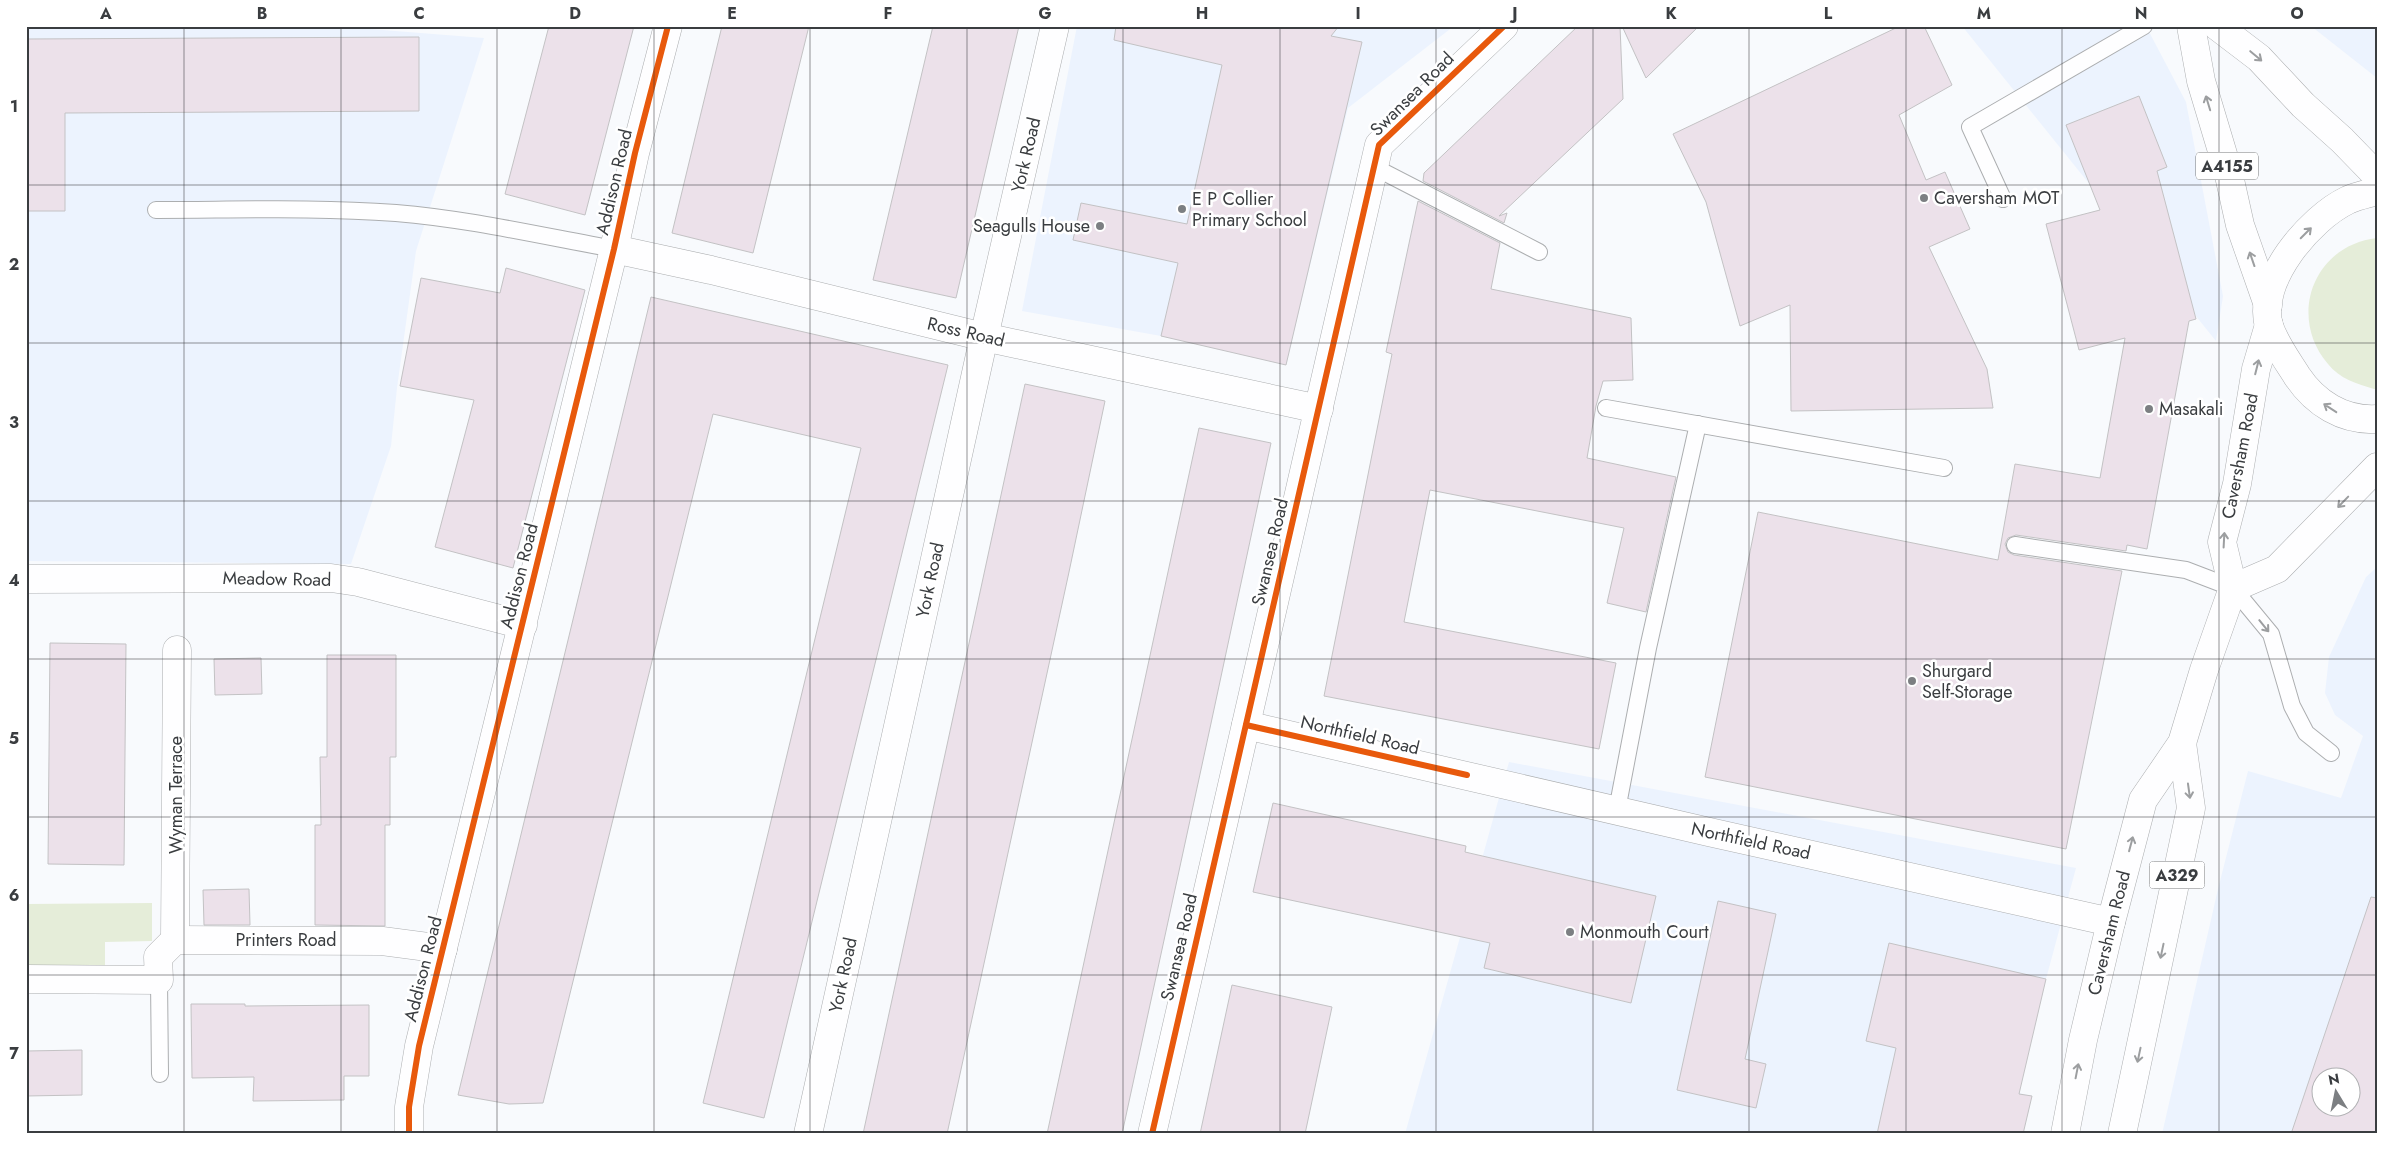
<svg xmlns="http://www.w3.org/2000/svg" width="2403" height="1160" font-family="Jost,sans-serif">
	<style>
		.built { fill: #ecf3fe; fill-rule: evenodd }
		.green { fill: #e5edd9 }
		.building { fill: #ece1ea; stroke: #c3c2c4; fill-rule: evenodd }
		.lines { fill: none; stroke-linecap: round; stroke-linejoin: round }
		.lane-casing { stroke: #acaeb0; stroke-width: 18 }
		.street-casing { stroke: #acaeb0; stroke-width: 29 }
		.primary-casing { stroke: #acaeb0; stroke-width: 29 }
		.lane { stroke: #fefeff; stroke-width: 16 }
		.street { stroke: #fefeff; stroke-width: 28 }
		.primary { stroke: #fefeff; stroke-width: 28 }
		.cycleway-casing { stroke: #fff; stroke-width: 9 }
		.cycleway { stroke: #e8590c; stroke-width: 6 }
		.oneway { stroke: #9c9ea0 }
		.grid { fill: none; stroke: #3a3d40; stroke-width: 1; stroke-opacity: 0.55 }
		.poi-dot { fill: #7c7f82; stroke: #fff; stroke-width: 2 }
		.labels { text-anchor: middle; stroke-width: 5; stroke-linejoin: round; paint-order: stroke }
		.shield { fill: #fff; stroke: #757779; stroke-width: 1 }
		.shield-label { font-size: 16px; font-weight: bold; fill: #3a3d40 }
		.street-label { font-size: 18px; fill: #3a3d40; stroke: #fff }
		.poi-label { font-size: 18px; fill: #3a3d40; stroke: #fff; text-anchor: start }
		.neatline { fill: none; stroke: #3a3d40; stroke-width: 2 }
		.grid-label { font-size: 16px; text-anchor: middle; font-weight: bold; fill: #3a3d40 }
	</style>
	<rect width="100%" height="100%" fill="#f8fafd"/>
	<!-- built -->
	<g class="built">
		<polygon points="26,26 332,26 484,38 416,251 397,388 391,446 351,564 26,561"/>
		<polygon points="1077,26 1454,26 1348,108 1286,365 1161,336 1022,311"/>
		<polygon points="1962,26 2146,26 2186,102 2223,296 2216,341"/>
		<polygon points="2311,26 2377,26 2377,78"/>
		<path d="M2377,567V1134H2162L2218,889L2248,771L2341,798L2363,736L2335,715L2325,693L2329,657L2366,577ZM2320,1078H2350V1108H2320Z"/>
		<polygon points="1509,762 2076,868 2046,979 2019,1093 2032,1096 2023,1134 1405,1134"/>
	</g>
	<!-- green -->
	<g class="green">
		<path d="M2377,238V389H2374C2357,384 2340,379 2328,364C2287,316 2314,245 2377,238Z"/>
		<polygon points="152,903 152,941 105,942 105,970 26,971 26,904"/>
	</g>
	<!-- building -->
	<g class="building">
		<polygon points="549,26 634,26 585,215 505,194"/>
		<polygon points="722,26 809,26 753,253 672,233"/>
		<polygon points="933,26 1019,26 956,298 873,280"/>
		<polygon points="1116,26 1339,26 1331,36 1362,42 1286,365 1161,336 1178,263 1073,240 1081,203 1187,224 1222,65 1114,40"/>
		<polygon points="1578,26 1620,26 1623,99 1499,216 1507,213 1504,223 1423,181 1424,173"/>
		<polygon points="1622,26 1699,26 1646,78"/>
		<polygon points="1900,26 1924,26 1952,85 1899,115 1926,180 1945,172 1970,229 1929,247 1987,369 1993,408 1791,411 1790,305 1740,326 1706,202 1673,134"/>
		<polygon points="419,37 419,111 65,113 65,211 26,211 26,39"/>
		<polygon points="2139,96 2167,167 2157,171 2196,319 2189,321 2147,549 2127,545 2126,551 2016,535 2008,538 2005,544 2008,552 2014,555 2122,571 2066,849 1705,777 1758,512 1998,560 2015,464 2100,478 2125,338 2079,350 2046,224 2100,210 2066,125"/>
		<polygon points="1418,201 1500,243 1491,289 1631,318 1633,380 1603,381 1596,406 1587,458 1676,477 1646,612 1607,603 1624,528 1430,490 1404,622 1616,663 1599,749 1324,696 1392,354 1386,352"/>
		<polygon points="506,268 585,290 513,568 435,547 474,400 400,386 421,278 500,293"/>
		<polygon points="651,297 948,365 764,1118 703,1103 861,448 713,414 543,1103 509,1104 458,1095"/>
		<polygon points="1025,384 1105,401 1069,572 947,1134 863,1134"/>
		<polygon points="1199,428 1271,443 1210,728 1122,1134 1047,1134"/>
		<polygon points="50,643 126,644 124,865 48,864"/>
		<polygon points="327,655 396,655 396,757 390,757 390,825 385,825 385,926 315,925 315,825 321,825 320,757 327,757"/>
		<polygon points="261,658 262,694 215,695 214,659"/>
		<polygon points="1273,803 1466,846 1465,852 1656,896 1631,1003 1484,968 1490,943 1253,892"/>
		<polygon points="249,889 250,925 204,925 203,890"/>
		<path d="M2371,897L2377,898V1134H2291ZM2320,1078H2350V1108H2320Z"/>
		<polygon points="1718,901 1776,914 1745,1059 1766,1064 1756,1108 1677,1090"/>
		<polygon points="1889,943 2046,979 2019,1094 2032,1096 2023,1134 1877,1134 1896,1048 1866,1041"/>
		<polygon points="1232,985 1332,1007 1305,1134 1200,1134"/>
		<polygon points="191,1004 245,1004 245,1006 369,1005 369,1076 344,1076 344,1100 253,1101 254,1077 192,1078"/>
		<polygon points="82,1050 82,1095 26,1096 26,1051"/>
	</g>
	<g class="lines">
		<defs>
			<g id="lane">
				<polyline points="1374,167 1539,252"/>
				<polyline points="2003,199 1970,127 2144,26"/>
				<path d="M156,210C236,210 316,207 396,213C469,219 542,236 614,249"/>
				<polyline points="1606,408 1944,468"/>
				<polyline points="2015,545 2186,570 2233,588 2271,634 2292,706 2306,733 2331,753"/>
				<polyline points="1617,810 1648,648 1698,424"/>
				<polyline points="159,980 160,1074"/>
			</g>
			<g id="street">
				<polyline points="614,249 711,270 984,337 1319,409"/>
				<polyline points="26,579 331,578 358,582 523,625"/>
				<polyline points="1246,725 1709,832 2111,922"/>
				<polyline points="175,940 177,650"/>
				<polyline points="26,979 159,980 158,957 175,940 382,941 443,949"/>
				<polyline points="409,1134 409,1107 419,1046 614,249 635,153 668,26"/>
				<polyline points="808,1134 984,337 1055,26"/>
				<polyline points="1152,1134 1379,145 1504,26"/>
			</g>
			<g id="primary">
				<polyline points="2191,26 2201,81 2228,171 2240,225 2268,305"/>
				<polyline points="2217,26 2259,58 2303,105 2342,140 2377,176"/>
				<path d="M2377,191C2367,194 2357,196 2348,200C2310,218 2256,281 2269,326C2275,344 2287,360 2297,376C2315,403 2343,421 2377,419"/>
				<polyline points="2233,588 2277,569 2377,467"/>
				<polyline points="2065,1134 2083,1040 2111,922 2143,800 2182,743 2204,670 2233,588 2222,542 2237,484 2256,369 2269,325"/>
				<polyline points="2122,1134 2191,808 2182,743"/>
			</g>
		</defs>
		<!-- lane casing -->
		<use href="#lane" class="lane-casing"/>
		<!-- street casing -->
		<use href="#street" class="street-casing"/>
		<!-- primary casing -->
		<use href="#primary" class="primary-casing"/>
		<!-- lane -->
		<use href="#lane" class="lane"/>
		<!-- street -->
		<use href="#street" class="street"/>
		<!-- primary -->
		<use href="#primary" class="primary"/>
		<defs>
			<g id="cycleway">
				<polyline points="1246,725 1467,775"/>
				<polyline points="409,1134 409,1107 419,1046 614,249 635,153 668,26"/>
				<polyline points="1152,1134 1379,145 1504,26"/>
			</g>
		</defs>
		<!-- cycleway casing -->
		<use href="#cycleway" class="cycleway-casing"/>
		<!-- cycleway -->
		<use href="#cycleway" class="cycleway"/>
	</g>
	<!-- one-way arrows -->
	<defs><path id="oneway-shaft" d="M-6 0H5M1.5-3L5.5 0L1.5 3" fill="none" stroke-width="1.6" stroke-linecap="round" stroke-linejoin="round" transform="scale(1.25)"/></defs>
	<g class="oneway">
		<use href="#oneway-shaft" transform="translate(2256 56) rotate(40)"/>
		<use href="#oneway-shaft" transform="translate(2208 103) rotate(-107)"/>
		<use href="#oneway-shaft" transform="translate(2306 233) rotate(-45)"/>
		<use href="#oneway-shaft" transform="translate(2252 259) rotate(-109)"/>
		<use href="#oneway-shaft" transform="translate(2257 367) rotate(-76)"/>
		<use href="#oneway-shaft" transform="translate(2330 408) rotate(-147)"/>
		<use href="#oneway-shaft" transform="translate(2343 502) rotate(134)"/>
		<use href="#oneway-shaft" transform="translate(2224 540) rotate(-87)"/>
		<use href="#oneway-shaft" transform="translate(2264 626) rotate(51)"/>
		<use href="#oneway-shaft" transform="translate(2189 791) rotate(82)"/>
		<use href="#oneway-shaft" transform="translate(2131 844) rotate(-75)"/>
		<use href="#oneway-shaft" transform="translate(2162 951) rotate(102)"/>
		<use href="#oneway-shaft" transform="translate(2139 1055) rotate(102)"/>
		<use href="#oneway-shaft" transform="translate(2077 1071) rotate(-79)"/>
	</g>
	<!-- grid -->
	<path class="grid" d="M184,26V1134M341,26V1134M497,26V1134M654,26V1134M810,26V1134M967,26V1134M1123,26V1134M1280,26V1134M1436,26V1134M1593,26V1134M1749,26V1134M1906,26V1134M2062,26V1134M2219,26V1134M26,185H2377M26,343H2377M26,501H2377M26,659H2377M26,817H2377M26,975H2377"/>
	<!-- markers -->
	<g class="poi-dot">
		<circle cx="1924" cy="198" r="5"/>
		<circle cx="1182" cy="209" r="5"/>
		<circle cx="1100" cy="226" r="5"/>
		<circle cx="2149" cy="409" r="5"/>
		<circle cx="1912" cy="681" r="5"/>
		<circle cx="1570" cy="932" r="5"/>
	</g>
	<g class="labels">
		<!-- shield labels -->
		<g class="shield">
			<rect x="2196" y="152.5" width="62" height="27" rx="4"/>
			<rect x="2149.5" y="861.5" width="55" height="27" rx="4"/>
		</g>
		<g class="shield-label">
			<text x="2227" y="172">A4155</text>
			<text x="2177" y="881">A329</text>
		</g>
		<!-- street labels -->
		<g class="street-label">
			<text transform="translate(1412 94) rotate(-45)" y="6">Swansea Road</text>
			<text transform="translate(1026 155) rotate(-77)" y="6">York Road</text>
			<text transform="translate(614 182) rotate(-77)" y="6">Addison Road</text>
			<text transform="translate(966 332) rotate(13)" y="6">Ross Road</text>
			<text transform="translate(2240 456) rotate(-79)" y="6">Caversham Road</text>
			<text transform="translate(1270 552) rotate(-77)" y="6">Swansea Road</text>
			<text transform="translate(519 576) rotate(-76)" y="6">Addison Road</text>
			<text transform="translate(277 579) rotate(1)" y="6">Meadow Road</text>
			<text transform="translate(930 580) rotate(-78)" y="6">York Road</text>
			<text transform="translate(1360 735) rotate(13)" y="6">Northfield Road</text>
			<text transform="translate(176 795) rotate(-90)" y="6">Wyman Terrace</text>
			<text transform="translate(1751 841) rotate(12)" y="6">Northfield Road</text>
			<text transform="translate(2109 933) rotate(-76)" y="6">Caversham Road</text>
			<text x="286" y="946">Printers Road</text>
			<text transform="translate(1179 947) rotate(-77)" y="6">Swansea Road</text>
			<text transform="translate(423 969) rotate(-76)" y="6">Addison Road</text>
			<text transform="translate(843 975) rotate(-78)" y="6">York Road</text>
		</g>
		<!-- poi labels -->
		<g class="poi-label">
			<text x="1934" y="204">Caversham MOT</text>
			<text x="1192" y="205">E P Collier<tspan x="1192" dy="21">Primary School</tspan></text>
			<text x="1090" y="232" text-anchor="end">Seagulls House</text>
			<text x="2159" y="415">Masakali</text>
			<text x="1922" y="677">Shurgard<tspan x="1922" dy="21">Self-Storage</tspan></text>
			<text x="1580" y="938">Monmouth Court</text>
		</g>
	</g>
	<!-- border -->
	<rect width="2403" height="1160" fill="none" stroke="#ffffff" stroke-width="55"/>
	<!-- north arrow -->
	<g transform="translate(2336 1092) rotate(350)"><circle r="24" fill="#ffffff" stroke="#b0b1b3"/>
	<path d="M0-4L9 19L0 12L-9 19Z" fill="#7c7f82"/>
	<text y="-8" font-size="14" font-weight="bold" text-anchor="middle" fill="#3a3d40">N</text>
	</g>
	<rect x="28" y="28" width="2348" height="1104" class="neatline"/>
	<g class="grid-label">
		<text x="106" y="19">A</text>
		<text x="262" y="19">B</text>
		<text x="419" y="19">C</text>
		<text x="575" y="19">D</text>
		<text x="732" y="19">E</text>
		<text x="888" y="19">F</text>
		<text x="1045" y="19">G</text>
		<text x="1202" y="19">H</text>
		<text x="1358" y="19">I</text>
		<text x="1515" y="19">J</text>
		<text x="1671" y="19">K</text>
		<text x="1828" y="19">L</text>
		<text x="1984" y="19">M</text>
		<text x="2141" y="19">N</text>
		<text x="2297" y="19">O</text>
		<text x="14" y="112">1</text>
		<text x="14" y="270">2</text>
		<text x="14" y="428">3</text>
		<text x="14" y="586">4</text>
		<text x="14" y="744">5</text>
		<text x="14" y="901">6</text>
		<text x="14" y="1059">7</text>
	</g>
</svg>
